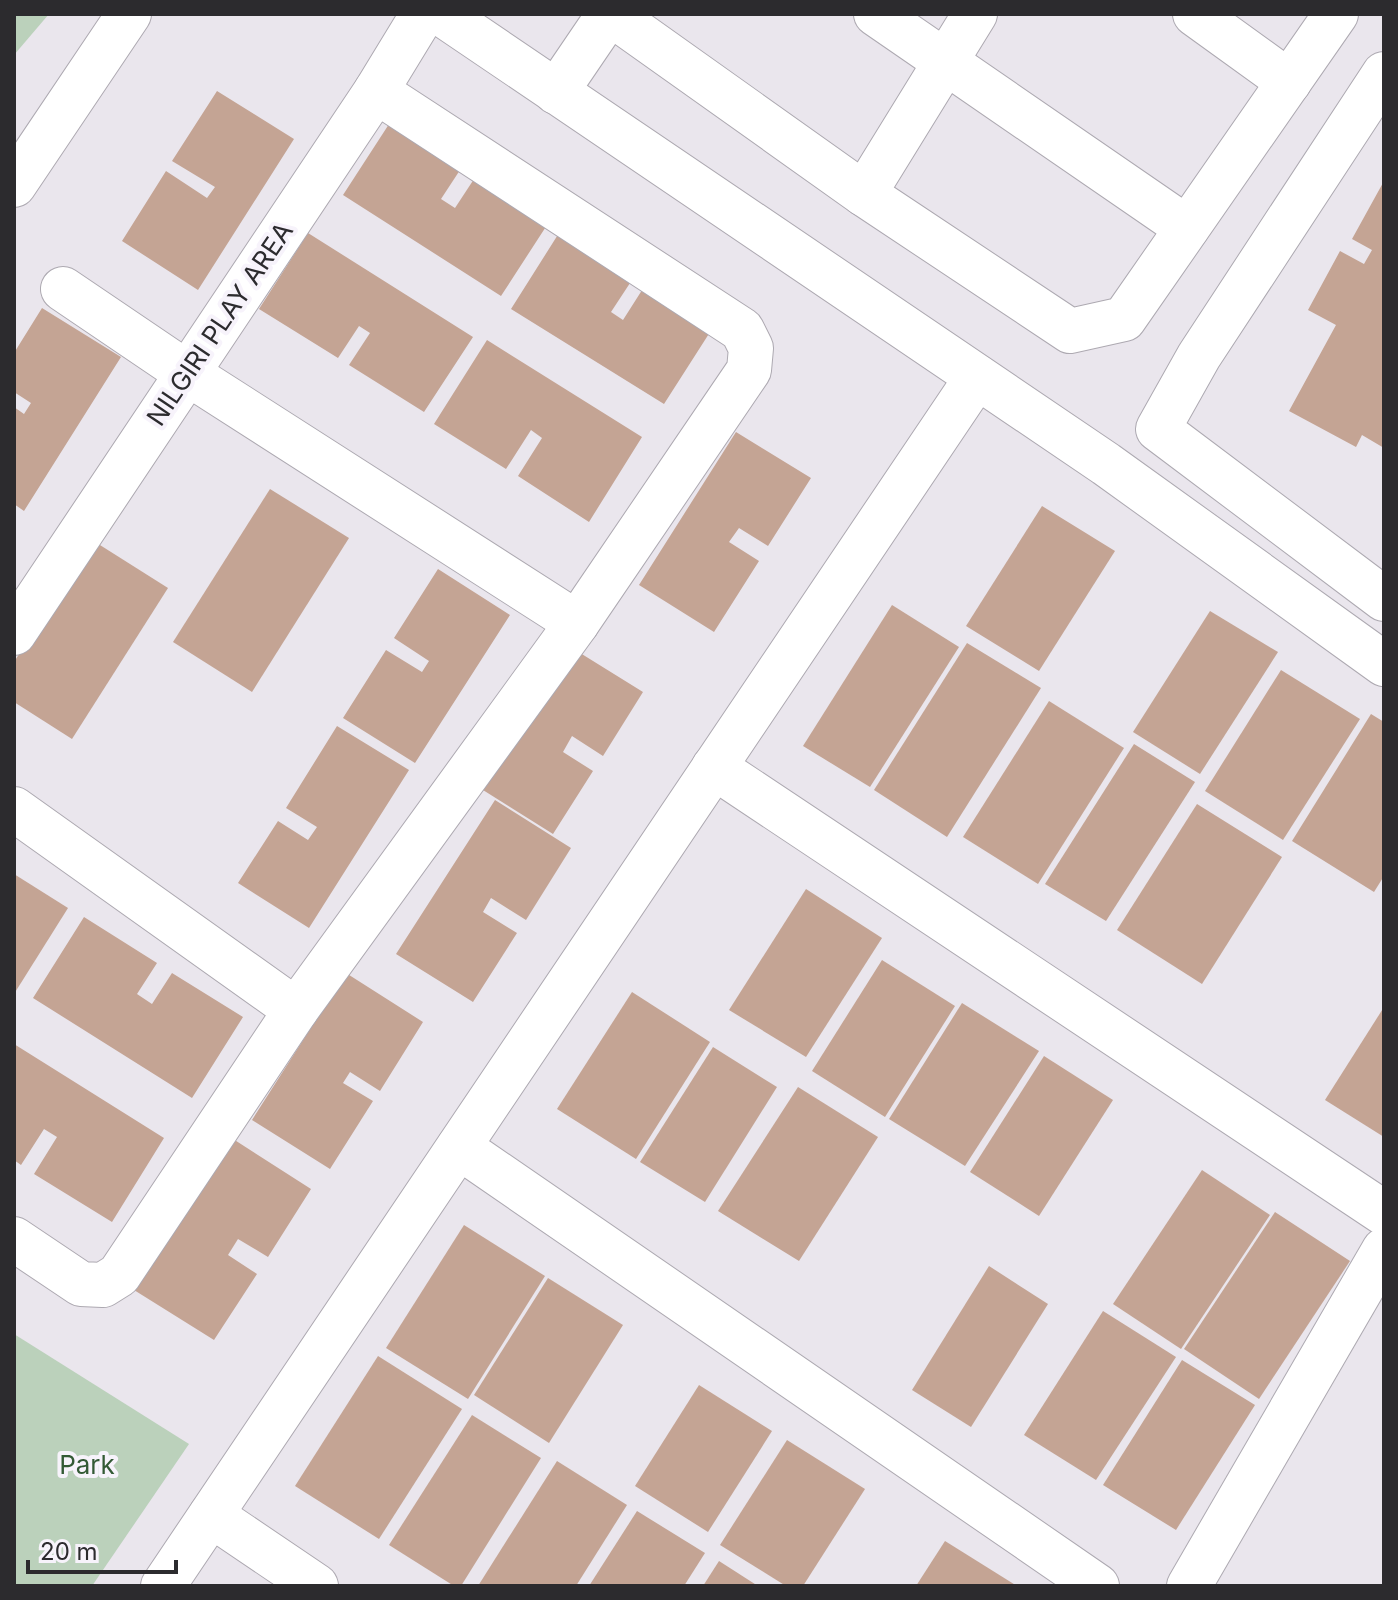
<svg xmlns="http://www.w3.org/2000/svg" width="1398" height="1600" font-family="Inter,sans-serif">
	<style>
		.green { fill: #bbd1bb }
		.building { fill: #c4a494 }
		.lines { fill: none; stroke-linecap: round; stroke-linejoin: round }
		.minor-casing { stroke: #ada9b1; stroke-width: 46 }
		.minor { stroke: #fff; stroke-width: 44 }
		.labels { text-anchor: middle; stroke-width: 8; stroke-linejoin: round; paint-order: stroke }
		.street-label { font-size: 26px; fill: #2c2b2e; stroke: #f7f3fb }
		.park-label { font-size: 26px; fill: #335a35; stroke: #f7f3fb }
	</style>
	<rect width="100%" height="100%" fill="#eae6ed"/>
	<!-- green -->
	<g class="green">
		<polygon points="14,14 49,14 14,55"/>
		<polygon points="14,1334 189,1444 92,1586 14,1586"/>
	</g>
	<!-- building -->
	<g class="building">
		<polygon points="217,91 294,139 198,290 122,241 166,171 207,198 215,187 172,161"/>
		<polygon points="391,121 462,167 441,199 455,208 476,176 549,222 501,296 343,195"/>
		<polygon points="1384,181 1384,448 1362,435 1356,447 1289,411 1336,325 1308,310 1340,251 1364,264 1372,250 1352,239"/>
		<polygon points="308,233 473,337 424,412 349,365 370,333 359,326 338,358 259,309"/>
		<polygon points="559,233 632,280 611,312 623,320 644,287 712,329 664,404 511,309"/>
		<polygon points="42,308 121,357 24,511 14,504 14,407 24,414 31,403 14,392 14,353"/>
		<polygon points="487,340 642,437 589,522 518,476 542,438 531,430 506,469 434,424"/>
		<polygon points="736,432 811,478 768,546 739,528 729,542 759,561 714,632 639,585"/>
		<polygon points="270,489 349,538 252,692 173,642"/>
		<polygon points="1042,506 1115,551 1039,671 966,626"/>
		<polygon points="92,540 168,588 72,739 14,702 14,662"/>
		<polygon points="438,569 510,615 415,763 343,718 386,650 422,672 429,661 394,638"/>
		<polygon points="892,605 959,647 870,787 803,746"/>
		<polygon points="1210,611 1278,652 1200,774 1133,732"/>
		<polygon points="564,643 643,692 603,756 572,736 563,752 593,771 553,834 475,785"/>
		<polygon points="967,643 1041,688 947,837 874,790"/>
		<polygon points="1281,670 1360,719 1283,840 1205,791"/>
		<polygon points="1049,701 1124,748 1038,884 963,837"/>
		<polygon points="1371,714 1384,722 1384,876 1374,892 1292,841"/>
		<polygon points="337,726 409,770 309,928 238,883 278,821 308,840 317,827 286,808"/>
		<polygon points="1134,744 1195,782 1106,921 1045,884"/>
		<polygon points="495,800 571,848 526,920 491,898 483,912 517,933 473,1002 396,954"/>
		<polygon points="1197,804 1282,857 1202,984 1117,930"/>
		<polygon points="14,874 68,908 14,994"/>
		<polygon points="806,889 882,938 806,1057 729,1010"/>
		<polygon points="84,917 157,963 137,994 152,1004 172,973 243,1017 192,1098 33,998"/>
		<polygon points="882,960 955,1006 885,1117 812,1071"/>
		<polygon points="346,973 423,1022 380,1091 350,1072 343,1083 373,1101 330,1169 252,1120"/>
		<polygon points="632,992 710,1042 636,1159 557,1109"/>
		<polygon points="962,1003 1039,1051 965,1166 889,1119"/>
		<polygon points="1384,1007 1384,1137 1325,1100"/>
		<polygon points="14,1044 164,1138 112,1222 34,1174 57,1137 44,1129 21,1165 14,1160"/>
		<polygon points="713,1047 777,1087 705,1202 640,1162"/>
		<polygon points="1044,1056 1113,1100 1039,1216 970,1172"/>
		<polygon points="798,1087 878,1137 799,1261 718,1211"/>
		<polygon points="230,1137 311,1189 268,1257 238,1239 228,1255 257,1274 214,1340 134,1290"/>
		<polygon points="1202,1170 1270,1215 1181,1349 1113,1304"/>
		<polygon points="1275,1212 1350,1261 1259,1399 1184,1349"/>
		<polygon points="464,1225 545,1276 468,1399 386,1348"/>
		<polygon points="989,1266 1048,1304 971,1427 912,1390"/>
		<polygon points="548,1278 623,1325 549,1443 474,1395"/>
		<polygon points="1103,1311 1176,1357 1096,1480 1024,1435"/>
		<polygon points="378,1356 462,1409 379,1539 295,1486"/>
		<polygon points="1182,1360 1255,1405 1176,1530 1103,1485"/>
		<polygon points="699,1385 772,1431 708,1532 635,1486"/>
		<polygon points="472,1415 541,1458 461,1586 454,1586 389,1545"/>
		<polygon points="787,1440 865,1489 803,1586 786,1586 720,1545"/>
		<polygon points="557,1461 627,1505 576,1586 478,1586"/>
		<polygon points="637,1511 705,1553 684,1586 589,1586"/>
		<polygon points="945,1541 1017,1586 916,1586"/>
		<polygon points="719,1561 758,1586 703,1586"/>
	</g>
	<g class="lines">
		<defs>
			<g id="minor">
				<polyline points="442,14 1106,464 1384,664"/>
				<polyline points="611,14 864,194 1070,331 1124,319 1336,14"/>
				<polyline points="876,14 1187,228"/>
				<polyline points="1195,14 1289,82"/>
				<polyline points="1384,74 1199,356 1158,429 1384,599"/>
				<polyline points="556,92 609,14"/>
				<polyline points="14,185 129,14"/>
				<polyline points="864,194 975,14"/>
				<polyline points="63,289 187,373 577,623"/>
				<polyline points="14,633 376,91 423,14"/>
				<polyline points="714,767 1384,1213"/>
				<polyline points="14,809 296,1010"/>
				<polyline points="459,1147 1097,1586"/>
				<polyline points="14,1239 81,1284 103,1285 119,1275 296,1010 577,623 749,370 751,348 742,330 376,91"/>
				<polyline points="211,1515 316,1586"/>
				<polyline points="163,1586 977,377"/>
				<polyline points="1189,1586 1384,1250"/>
			</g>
		</defs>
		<!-- minor casing -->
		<use href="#minor" class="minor-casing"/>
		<!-- minor -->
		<use href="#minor" class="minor"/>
	</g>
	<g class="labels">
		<!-- street labels -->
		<g class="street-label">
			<text transform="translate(220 324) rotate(-56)" y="9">NILGIRI PLAY AREA</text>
		</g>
		<!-- park labels -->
		<g class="park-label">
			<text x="87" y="1474">Park</text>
		</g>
	</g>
	<!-- border -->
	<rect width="1398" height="1600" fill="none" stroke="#2c2b2e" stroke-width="32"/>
	<!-- scale -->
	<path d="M28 1560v12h148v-12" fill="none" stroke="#2c2b2e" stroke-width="4"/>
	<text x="40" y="1560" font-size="24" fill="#2c2b2e" stroke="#f7f3fb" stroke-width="6" paint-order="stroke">20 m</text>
</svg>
